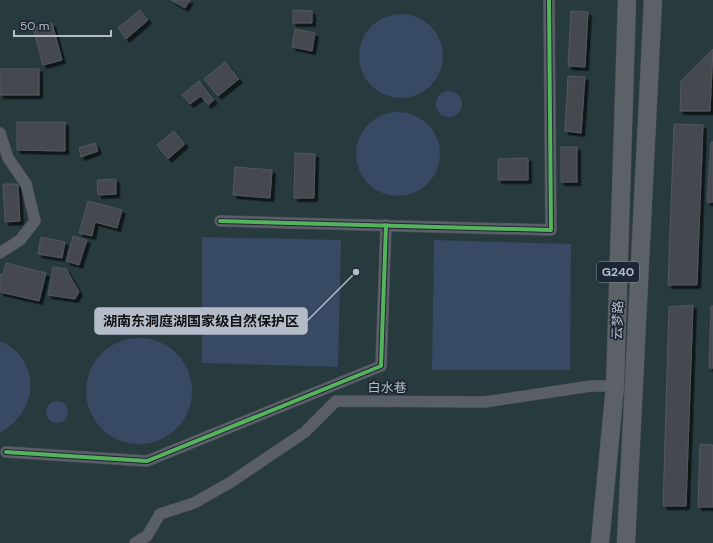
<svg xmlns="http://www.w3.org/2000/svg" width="713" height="543" font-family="'DM Sans','Noto Sans SC',sans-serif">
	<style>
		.green { fill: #273a3e }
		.water { fill: #384963 }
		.building { fill: #444950; stroke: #52575f; filter: url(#shadow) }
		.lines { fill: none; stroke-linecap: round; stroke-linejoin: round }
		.minor-casing { stroke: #484c53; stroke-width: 12 }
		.primary-casing { stroke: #484c55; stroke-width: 19 }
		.minor { stroke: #5a5e66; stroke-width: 11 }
		.primary { stroke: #5c6168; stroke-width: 18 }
		.cycleway-casing { stroke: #1d2633; stroke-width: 6 }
		.cycleway { stroke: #56b35d; stroke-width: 4 }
		.labels { text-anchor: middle; stroke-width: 3.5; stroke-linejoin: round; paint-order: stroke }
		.shield { fill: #1d2633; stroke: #878f9c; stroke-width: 1 }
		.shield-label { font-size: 12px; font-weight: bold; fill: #b4bcc9 }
		.street-label { font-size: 13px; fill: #b4bcc9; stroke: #1d2633 }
		.leader { fill: none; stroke: #b4bcc9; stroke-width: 1.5 }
		.callout-dot { fill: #b4bcc9; stroke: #1d2633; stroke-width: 1.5 }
		.callout { fill: #b4bcc9; stroke: #b4bcc9; stroke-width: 1.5 }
		.callout-label { font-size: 14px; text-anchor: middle; font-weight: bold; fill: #111 }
	</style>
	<defs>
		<filter id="shadow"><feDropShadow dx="3.5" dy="3.5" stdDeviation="0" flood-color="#0009"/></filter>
	</defs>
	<rect width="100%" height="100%" fill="#2a3038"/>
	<!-- green -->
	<rect class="green" x="0" y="0" width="713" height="543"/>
	<!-- water -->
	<g class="water">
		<circle cx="401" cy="56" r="42"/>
		<circle cx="449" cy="104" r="13"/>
		<circle cx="398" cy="154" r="42"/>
		<polygon points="202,237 341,240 338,367 202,363"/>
		<polygon points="434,240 571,244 570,370 432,370"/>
		<circle cx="139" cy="391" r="53"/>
		<path d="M0,341C43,361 38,411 0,433Z"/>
		<circle cx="57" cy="412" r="11"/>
	</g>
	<!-- building -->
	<g class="building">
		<polygon points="171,0 190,0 185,8"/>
		<polygon points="140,10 148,20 126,39 118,28"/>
		<polygon points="293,10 312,11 312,23 293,23"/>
		<polygon points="571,11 588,12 585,67 568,66"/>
		<polygon points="52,23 62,60 43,65 33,28"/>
		<polygon points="295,29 315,33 312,51 292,47"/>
		<polygon points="713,49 710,111 680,111 681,81"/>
		<polygon points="225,62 239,79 218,96 204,79"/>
		<rect x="0" y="69" width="39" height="26"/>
		<polygon points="568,76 585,77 581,133 565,131"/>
		<polygon points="199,81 214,100 208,105 201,96 190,104 182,95"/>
		<polygon points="17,122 65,122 65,151 17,150"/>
		<polygon points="674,124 703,125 697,285 668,285"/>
		<polygon points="174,131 185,144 168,159 157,145"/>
		<polygon points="711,142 713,142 713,202 707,202"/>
		<polygon points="95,143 98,151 81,157 79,148"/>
		<rect x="561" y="147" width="16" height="35"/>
		<polygon points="295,153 315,154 314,198 294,198"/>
		<polygon points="528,158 528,180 498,180 498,159"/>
		<polygon points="235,167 272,170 270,198 233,195"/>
		<polygon points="116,179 116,194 98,195 97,180"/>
		<polygon points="3,184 18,184 20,221 5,222"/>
		<polygon points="88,201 122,210 117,228 95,222 92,236 79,233"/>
		<polygon points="73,236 87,240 79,265 66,261"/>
		<polygon points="41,237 65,242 62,258 38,254"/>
		<polygon points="6,263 46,273 39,301 0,292 0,274 3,275"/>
		<polygon points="53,267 66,269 79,292 75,299 48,295"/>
		<polygon points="693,305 686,506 663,506 669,307"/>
		<polygon points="711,306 713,306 713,368 709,368"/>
		<polygon points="700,444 713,445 713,507 698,507"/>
	</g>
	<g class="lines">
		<defs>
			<g id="minor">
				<polyline points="0,133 8,158 26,184 35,221 20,240 0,253"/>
				<polyline points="220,221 551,230 549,0"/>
				<polyline points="6,452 147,461 381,366 386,225"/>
				<polyline points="135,543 147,536 160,514 194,503 231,482 305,432 336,401 485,402 591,386 615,386"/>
			</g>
			<g id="primary">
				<polyline points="600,543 615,386 627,0"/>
				<polyline points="626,543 653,0"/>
			</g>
		</defs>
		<!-- minor casing -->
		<use href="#minor" class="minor-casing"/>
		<!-- primary casing -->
		<use href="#primary" class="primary-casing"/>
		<!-- minor -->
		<use href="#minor" class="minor"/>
		<!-- primary -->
		<use href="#primary" class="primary"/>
		<defs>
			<g id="cycleway">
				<polyline points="220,221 551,230 549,0"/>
				<polyline points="6,452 147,461 381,366 386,225"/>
			</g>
		</defs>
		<!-- cycleway casing -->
		<use href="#cycleway" class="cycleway-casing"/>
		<!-- cycleway -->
		<use href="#cycleway" class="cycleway"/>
	</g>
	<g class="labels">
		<!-- shield labels -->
		<rect class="shield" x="597" y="262" width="42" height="20" rx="3"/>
		<g class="shield-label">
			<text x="618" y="276">G240</text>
		</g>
		<!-- street labels -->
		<g class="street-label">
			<text transform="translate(617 320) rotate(-88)" y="5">云梦路</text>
			<text transform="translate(387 387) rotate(1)" y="5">白水巷</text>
		</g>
	</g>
	<!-- callouts -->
	<path class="leader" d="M356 272L307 321"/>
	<circle class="callout-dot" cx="356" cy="272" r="4"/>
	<rect class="callout" x="95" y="308" width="212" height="26" rx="4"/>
	<g class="callout-label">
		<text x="201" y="326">湖南东洞庭湖国家级自然保护区</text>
	</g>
	<!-- scale -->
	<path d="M14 30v6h97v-6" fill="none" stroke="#b4bcc9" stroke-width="2"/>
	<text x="20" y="30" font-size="12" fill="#b4bcc9" stroke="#1d2633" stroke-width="3" paint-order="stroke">50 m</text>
</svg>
